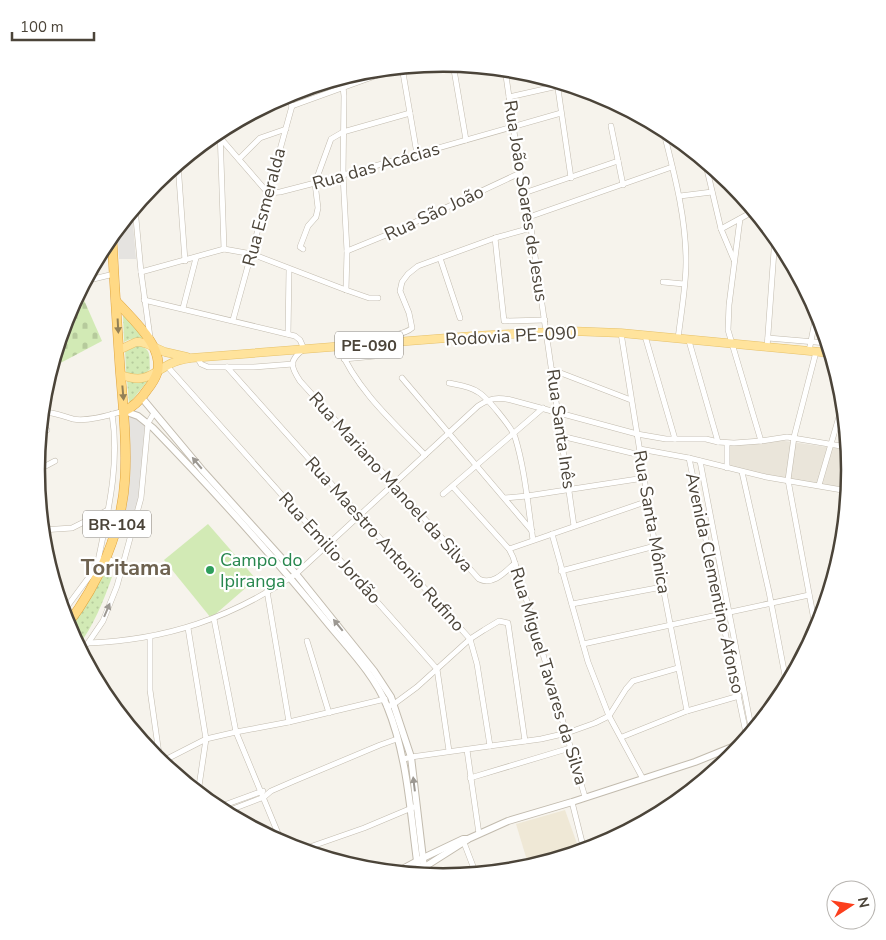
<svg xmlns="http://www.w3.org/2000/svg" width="886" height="940" font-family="'Nunito Sans',sans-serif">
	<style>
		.residential { fill: #eae5da }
		.education { fill: #efe8d6 }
		.grass { fill: url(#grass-dots) }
		.cemetery { fill: url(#cemetery-stones) }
		.pitch { fill: #d2eab5 }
		.parking { fill: #e5e3e0 }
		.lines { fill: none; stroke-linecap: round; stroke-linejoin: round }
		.minor-casing { stroke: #c2bbae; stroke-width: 6 }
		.tertiary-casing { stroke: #c2bbae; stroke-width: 8 }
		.primary-casing { stroke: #e6c16a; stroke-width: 9 }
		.trunk-casing { stroke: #e0a43c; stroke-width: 10 }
		.minor { stroke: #fff; stroke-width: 5 }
		.tertiary { stroke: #fff; stroke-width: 6 }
		.primary { stroke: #ffe39c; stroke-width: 8 }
		.trunk { stroke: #ffd985; stroke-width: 9 }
		.oneway { fill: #938057 }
		.oneway2 { fill: #9c9892 }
		.leisure-dot { fill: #2e9e5b; stroke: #fff; stroke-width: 2 }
		.labels { text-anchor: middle; stroke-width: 4.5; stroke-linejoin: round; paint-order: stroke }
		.shield { fill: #fff; stroke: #817c74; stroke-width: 1 }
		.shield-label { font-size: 16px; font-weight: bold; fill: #4b4439 }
		.street-label { font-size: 18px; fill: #4b4439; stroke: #fff }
		.leisure-label { font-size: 18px; fill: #27864d; stroke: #fff; text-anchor: start }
		.district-label { font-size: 22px; font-weight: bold; fill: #6e6250; stroke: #fff }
		.rim { fill: none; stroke: #4b4439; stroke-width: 2.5 }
	</style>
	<defs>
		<pattern id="grass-dots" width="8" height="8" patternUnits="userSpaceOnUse" patternTransform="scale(1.25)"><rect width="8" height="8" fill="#d2eab5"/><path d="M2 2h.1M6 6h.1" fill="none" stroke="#b6ca9c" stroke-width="1.8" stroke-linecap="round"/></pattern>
		<pattern id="cemetery-stones" width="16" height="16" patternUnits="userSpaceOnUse" patternTransform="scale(1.25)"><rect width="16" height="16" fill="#d2eab5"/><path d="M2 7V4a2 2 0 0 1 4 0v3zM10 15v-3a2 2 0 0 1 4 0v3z" fill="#b6ca9c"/></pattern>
	</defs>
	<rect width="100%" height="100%" fill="#f6f3ec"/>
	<!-- residential -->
	<polygon class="residential" points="778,440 848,450 850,470 848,492 741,472 724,464 724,441"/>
	<!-- education -->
	<polygon class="education" points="565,810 580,852 529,867 516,824"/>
	<!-- grass -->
	<g class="grass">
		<path d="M123,315L147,341C138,339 133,337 124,342Z"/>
		<path d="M134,344C152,349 149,352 150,369C142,378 137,377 126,373L125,349Z"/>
		<polygon points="150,378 129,404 127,380 139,382"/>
		<path d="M102,575L112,577C103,602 94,625 78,646L68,627Z"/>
	</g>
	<!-- cemetery -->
	<polygon class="cemetery" points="80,291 102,341 51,368 67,314"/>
	<!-- pitch -->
	<polygon class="pitch" points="208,524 256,579 211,618 164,560"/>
	<!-- parking -->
	<g class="parking">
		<polygon points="132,211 136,259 119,259 117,230"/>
		<polygon points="134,410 147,422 140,498 133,528 114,542 127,418"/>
	</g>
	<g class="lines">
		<defs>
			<g id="minor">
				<polyline points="453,64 466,140"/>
				<polyline points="402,67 417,154"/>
				<polyline points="505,69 520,173 531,228 574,526"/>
				<polyline points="342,78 344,96 343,175 347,251 346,290"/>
				<polyline points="557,82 571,178"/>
				<polyline points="509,97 558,86"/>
				<polyline points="292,106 400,67"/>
				<polyline points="611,126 623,185"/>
				<path d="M663,129C674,173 686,216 686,262C686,287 681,313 678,339"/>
				<polyline points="220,130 224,249"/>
				<polyline points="216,133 268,193 280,192 315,183 561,113"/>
				<polyline points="239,159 260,138 286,129"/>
				<polyline points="705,161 721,229 734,260"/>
				<polyline points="178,164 185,261"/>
				<polyline points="524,193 618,161"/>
				<polyline points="680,196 712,192"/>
				<polyline points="135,208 141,272 150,337"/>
				<polyline points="529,217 672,167"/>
				<polyline points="740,219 729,305 728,330 761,441"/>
				<polyline points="721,229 754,211"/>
				<polyline points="495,238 504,321 545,320"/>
				<polyline points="303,249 300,247 308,226 316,217 318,208 315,183 331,139 343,132 410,113"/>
				<polyline points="347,251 396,231 520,173"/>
				<polyline points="440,258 460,318"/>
				<polyline points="141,272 224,249 252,254 346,290 369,298 378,298"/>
				<polyline points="85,281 114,274"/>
				<polyline points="663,282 684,284"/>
				<path d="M144,300L295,336L300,340L304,349C289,360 290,366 300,381L479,579C493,586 505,572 515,563"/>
				<polyline points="183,308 196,258"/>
				<polyline points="233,320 292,106 287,94"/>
				<polyline points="621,333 655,546 687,711"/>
				<polyline points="288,334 289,270"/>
				<polyline points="645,336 675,439"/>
				<polyline points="768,338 827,343"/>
				<polyline points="689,341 718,442"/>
				<path d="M375,343C387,333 402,337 412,328L409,313L400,291L402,282L408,274L418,266L495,238L531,228"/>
				<path d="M339,347C356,389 394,423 425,455"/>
				<polyline points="767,348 775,237"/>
				<polyline points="809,351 817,311"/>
				<polyline points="197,357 201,364 208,367 254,367 293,364"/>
				<polyline points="344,359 386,355"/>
				<polyline points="167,366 437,669 449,751"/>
				<polyline points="227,367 470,639 477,664 490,746"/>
				<polyline points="553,370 631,400"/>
				<polyline points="402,378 532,531"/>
				<path d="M449,383C458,385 470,386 478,392C487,397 512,428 515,437C525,469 528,507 533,540"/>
				<path d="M42,412C55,412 61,416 73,419C87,422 110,415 124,411"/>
				<polyline points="40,433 47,430"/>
				<polyline points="561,436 640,455"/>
				<polyline points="727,443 727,468"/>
				<polyline points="640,449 689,458 766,477 848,491"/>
				<polyline points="689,458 747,738"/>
				<polyline points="700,461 752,732"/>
				<polyline points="36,471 55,461"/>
				<polyline points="742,472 769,592 787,686"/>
				<polyline points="819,485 843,403"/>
				<polyline points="453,487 509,549 513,557 535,627 585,797"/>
				<polyline points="443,494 543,408"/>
				<polyline points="505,498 527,496 644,478"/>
				<polyline points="42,530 72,528 108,510"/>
				<polyline points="552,534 588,662 609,716 643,779"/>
				<polyline points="509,549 648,501"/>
				<path d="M98,561C108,512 120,463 112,414"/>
				<polyline points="561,571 655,546"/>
				<polyline points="267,591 289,722"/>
				<polyline points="572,604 662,587"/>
				<path d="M63,612L92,573L98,561C108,558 113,560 122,566"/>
				<polyline points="214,619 236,732 282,843"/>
				<polyline points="188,628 206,739 198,793"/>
				<polyline points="816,631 788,480 794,437 816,352"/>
				<polyline points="150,637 150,690 160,761"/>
				<polyline points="307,641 329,713"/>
				<path d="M88,643C167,640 231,618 296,574L478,406C490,398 497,397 511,400L637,434L666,439H706L718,442L734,443L761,441L787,437L847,447"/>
				<polyline points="583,644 809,595"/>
				<polyline points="80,649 88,643 103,621 117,586 141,498 148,423 154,413"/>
				<polyline points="387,707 394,704 417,687 470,639 484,630 499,621 508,623 525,741"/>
				<polyline points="622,737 687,711 739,696"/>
				<polyline points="467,750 479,834"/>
				<polyline points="404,759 411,757 541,739 567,733 595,723 609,716 626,689 633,681 678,668"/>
				<polyline points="161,762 206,739 236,732 289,722 385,699"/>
				<polyline points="470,778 570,748"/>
				<polyline points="572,802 584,850"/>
				<polyline points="216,808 263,791"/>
				<polyline points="225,812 264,797 271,791 294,781 380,745 397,739"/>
				<polyline points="463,840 476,874"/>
				<polyline points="301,850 364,828 414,807"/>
			</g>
			<g id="tertiary">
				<polyline points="142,398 203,471 296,574 374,671 391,697 411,757 424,867"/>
				<path d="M124,411L138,416L153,428C215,492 274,557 330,626C350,650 375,676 387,706C407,755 410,809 417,861L420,871"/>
				<polyline points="423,868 467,840"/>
				<polyline points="397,872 423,858 463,839 468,839 508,821 572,802 695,762 742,743"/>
			</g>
			<g id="primary">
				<polyline points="119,350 136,342 140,342 147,344 165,352 187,357"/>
				<path d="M121,375C144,383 149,376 168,365C175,361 184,359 191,358L473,336L570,331L621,333L831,353"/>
			</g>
			<g id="trunk">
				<path d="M116,301C132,319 165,347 157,373C155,379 151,385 147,390C141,399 134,407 124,411"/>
				<path d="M67,625C99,583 122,531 125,478C127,442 123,405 120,368C117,324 114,280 112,236"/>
			</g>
		</defs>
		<!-- minor casing -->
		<use href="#minor" class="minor-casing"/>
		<!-- tertiary casing -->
		<use href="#tertiary" class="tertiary-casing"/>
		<!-- primary casing -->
		<use href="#primary" class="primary-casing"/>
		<!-- trunk casing -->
		<use href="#trunk" class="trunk-casing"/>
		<!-- minor -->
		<use href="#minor" class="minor"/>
		<!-- tertiary -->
		<use href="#tertiary" class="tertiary"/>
		<!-- primary -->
		<use href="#primary" class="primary"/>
		<!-- trunk -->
		<use href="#trunk" class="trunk"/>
	</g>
	<!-- one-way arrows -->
	<defs><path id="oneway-solid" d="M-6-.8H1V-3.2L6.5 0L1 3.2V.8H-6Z" transform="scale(1.25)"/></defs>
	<g class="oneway">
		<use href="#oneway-solid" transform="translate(118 326) rotate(87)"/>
		<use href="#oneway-solid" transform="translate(123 393) rotate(85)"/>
	</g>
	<g class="oneway2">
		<use href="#oneway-solid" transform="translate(197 463) rotate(-130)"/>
		<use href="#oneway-solid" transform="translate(107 610) rotate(-67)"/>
		<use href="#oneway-solid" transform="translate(338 625) rotate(-129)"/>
		<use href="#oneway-solid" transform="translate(414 784) rotate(-97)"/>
	</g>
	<!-- markers -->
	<circle class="leisure-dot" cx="210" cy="570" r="5"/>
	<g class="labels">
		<!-- shield labels -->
		<g class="shield">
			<rect x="335" y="331.5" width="68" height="27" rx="4"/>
			<rect x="83" y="510.5" width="68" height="27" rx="4"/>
		</g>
		<g class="shield-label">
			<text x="369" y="351">PE-090</text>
			<text x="117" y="530">BR-104</text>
		</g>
		<!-- street labels -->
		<g class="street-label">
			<text transform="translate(376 166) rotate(-16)" y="6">Rua das Acácias</text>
			<text transform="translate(526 201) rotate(81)" y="6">Rua João Soares de Jesus</text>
			<text transform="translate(264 207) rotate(-75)" y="6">Rua Esmeralda</text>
			<text transform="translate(434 213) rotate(-25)" y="6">Rua São João</text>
			<text transform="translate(511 336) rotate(-3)" y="6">Rodovia PE-090</text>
			<text transform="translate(561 429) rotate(82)" y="6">Rua Santa Inês</text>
			<text transform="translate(391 482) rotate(48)" y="6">Rua Mariano Manoel da Silva</text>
			<text transform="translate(652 522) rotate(80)" y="6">Rua Santa Mônica</text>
			<text transform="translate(385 544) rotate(48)" y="6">Rua Maestro Antonio Rufino</text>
			<text transform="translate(330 548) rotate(48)" y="6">Rua Emilio Jordão</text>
			<text transform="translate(715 583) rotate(78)" y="6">Avenida Clementino Afonso</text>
			<text transform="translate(549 676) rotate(73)" y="6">Rua Miguel Tavares da Silva</text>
		</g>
		<!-- leisure labels -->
		<g class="leisure-label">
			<text x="220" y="566">Campo do<tspan x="220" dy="21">Ipiranga</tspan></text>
		</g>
		<!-- district labels -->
		<g class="district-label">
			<text x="126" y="575">Toritama</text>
		</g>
	</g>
	<!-- crop -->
	<path d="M0 0H886V940H0ZM45 470a398 398 0 1 1 796 0a398 398 0 1 1-796 0Z" fill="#fff" fill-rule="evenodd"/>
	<path class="rim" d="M45 470a398 398 0 1 1 796 0a398 398 0 1 1-796 0Z"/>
	<!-- north arrow -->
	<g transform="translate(851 905) rotate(78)"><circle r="24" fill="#ffffff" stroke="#b7b4b0"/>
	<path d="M0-4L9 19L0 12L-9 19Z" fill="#fc3f1d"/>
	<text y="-8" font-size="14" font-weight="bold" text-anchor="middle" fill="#4b4439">N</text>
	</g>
	<!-- scale -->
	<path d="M12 32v8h82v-8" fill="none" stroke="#4b4439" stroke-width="2.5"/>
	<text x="20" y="32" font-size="15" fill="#4b4439" stroke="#ffffff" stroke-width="4" paint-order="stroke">100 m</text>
</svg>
